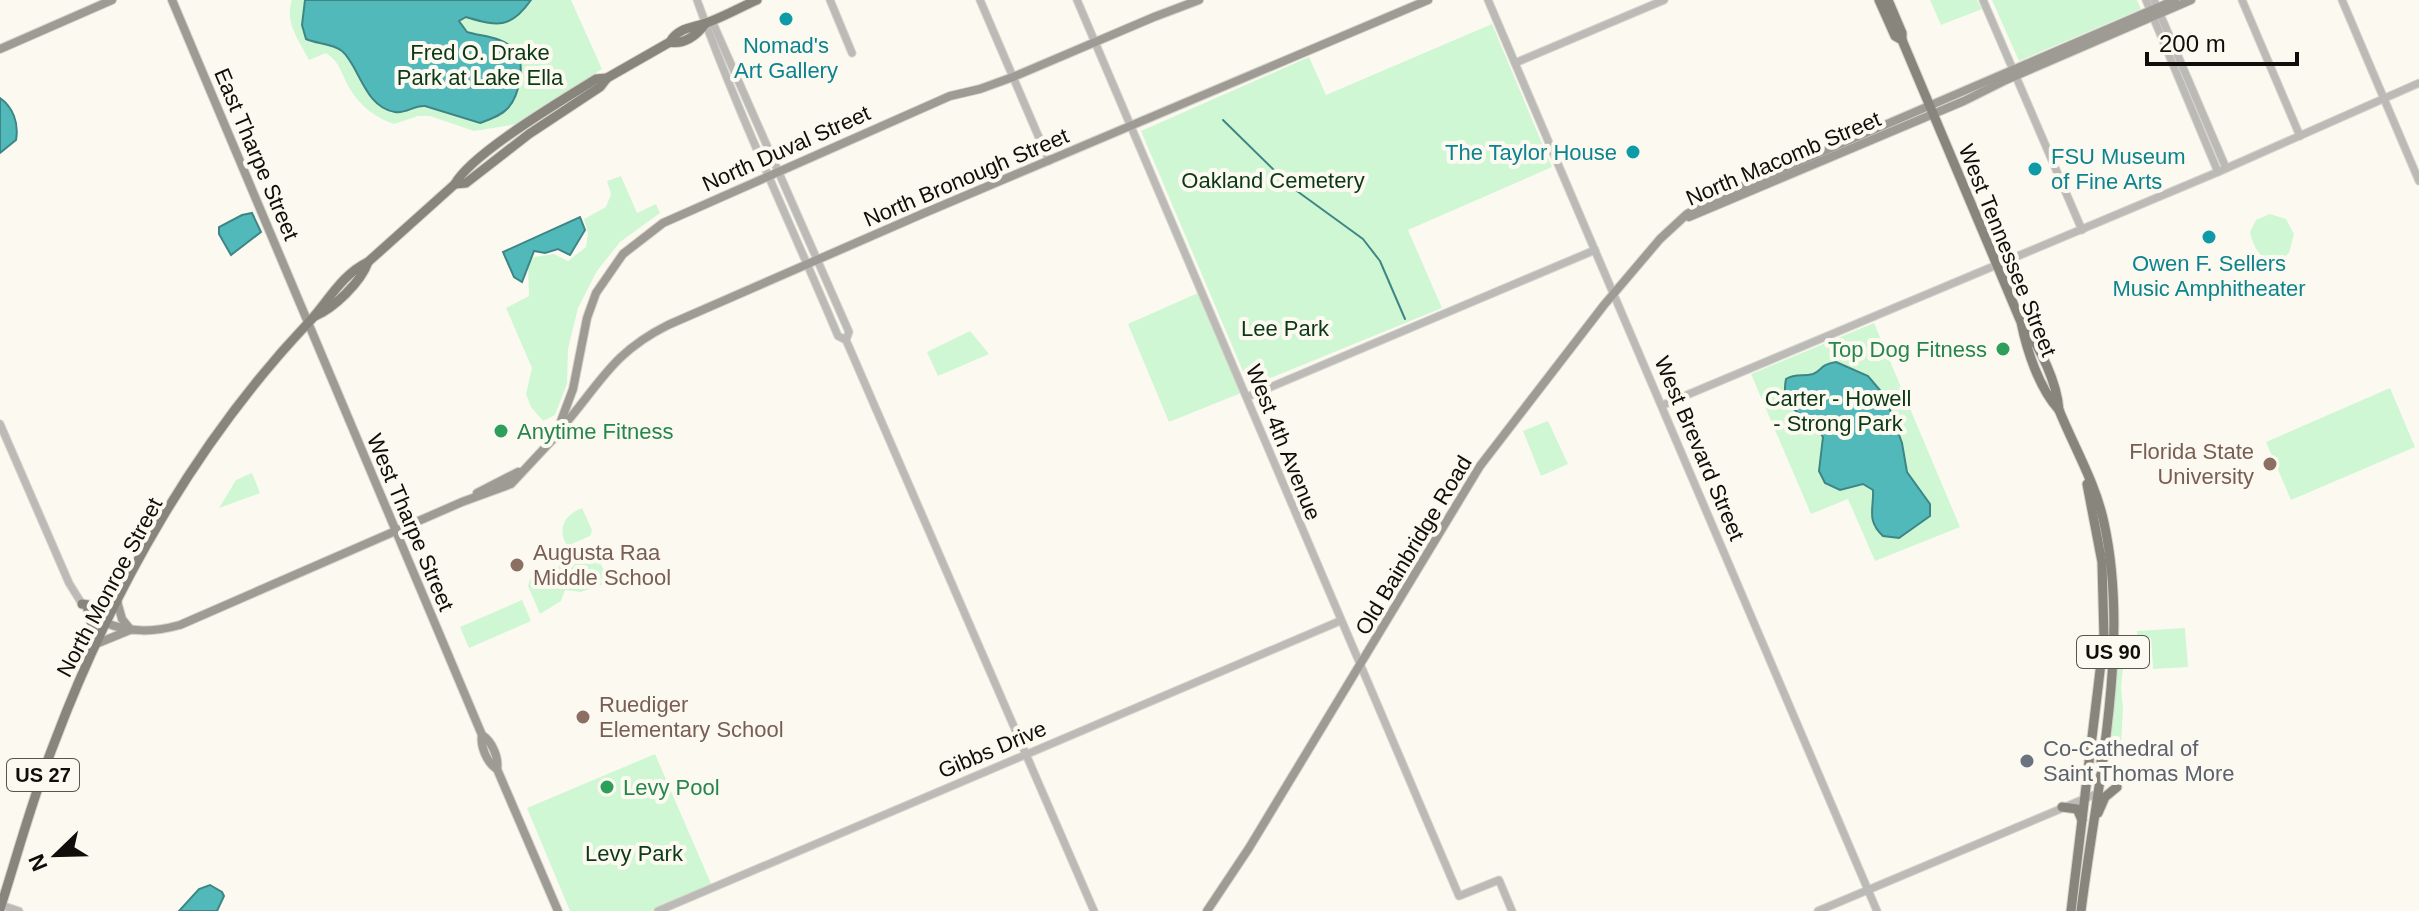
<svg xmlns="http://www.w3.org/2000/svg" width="2419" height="911" font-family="Helvetica,sans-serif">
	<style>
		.green { fill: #cff7d4 }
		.water { fill: #52b9ba; stroke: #3e8685; stroke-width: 2 }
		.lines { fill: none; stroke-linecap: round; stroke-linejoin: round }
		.stream { stroke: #3e8685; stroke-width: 2 }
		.tertiary-casing { stroke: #d6d4cb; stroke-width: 9 }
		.secondary-casing { stroke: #d6d4cb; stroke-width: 10 }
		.primary-casing { stroke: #d6d4cb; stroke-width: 11 }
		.tertiary { stroke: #bcbab6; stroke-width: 7 }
		.secondary { stroke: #9e9b95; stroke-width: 8 }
		.primary { stroke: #88857d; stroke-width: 9 }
		.culture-dot { fill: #0f9aa8; stroke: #fcfaf0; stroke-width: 3 }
		.leisure-dot { fill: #2e9e5b; stroke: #fcfaf0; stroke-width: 3 }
		.education-dot { fill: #8d6e63; stroke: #fcfaf0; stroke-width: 3 }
		.worship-dot { fill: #6b7280; stroke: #fcfaf0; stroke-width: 3 }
		.labels { text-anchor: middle; stroke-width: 8; stroke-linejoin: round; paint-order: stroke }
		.shield { fill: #fcfaf0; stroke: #56554f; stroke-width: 2 }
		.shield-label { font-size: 20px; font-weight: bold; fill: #0f0e0a }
		.culture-label { font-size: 22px; fill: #0d838f; stroke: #fcfaf0 }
		.park-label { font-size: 22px; fill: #0b3817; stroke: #fcfaf0 }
		.street-label { font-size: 22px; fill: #0f0e0a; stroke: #fcfaf0 }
		.leisure-label { font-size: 22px; fill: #27864d; stroke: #fcfaf0; text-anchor: start }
		.education-label { font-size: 22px; fill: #785e54; stroke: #fcfaf0; text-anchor: start }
		.worship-label { font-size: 22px; fill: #5b616d; stroke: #fcfaf0; text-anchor: start }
	</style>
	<rect width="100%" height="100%" fill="#fcfaf0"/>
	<!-- green -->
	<g class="green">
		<path d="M292,0H571L602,69L517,124L474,131L430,116H418L394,124C376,118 360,106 350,89C341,74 341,63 326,53L309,60C299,40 284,22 292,0Z"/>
		<polygon points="1930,0 1977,0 1982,9 1941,25"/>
		<polygon points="1992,0 2137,0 2141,9 2019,61"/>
		<polygon points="1492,24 1552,167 1408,230 1442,308 1251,386 1248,383 1141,131 1309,57 1326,95"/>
		<polygon points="621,176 637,213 656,204 660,213 620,242 597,271 578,308 568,349 567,384 555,415 543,421 531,407 526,394 532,368 506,308 529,296 528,265 534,257 554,254 568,261 586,247 588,233 584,219 606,207 611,194 607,181"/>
		<path d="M2270,214L2286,219L2294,234L2289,253C2269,272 2254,253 2250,232L2256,220Z"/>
		<polygon points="1198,293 1241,393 1169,422 1128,324"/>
		<polygon points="1874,323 1960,527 1875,561 1848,499 1811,514 1751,374"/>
		<polygon points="970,331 989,354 938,376 927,352"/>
		<polygon points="2390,388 2415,447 2291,500 2266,442"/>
		<polygon points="1548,421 1568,464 1541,476 1523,431"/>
		<polygon points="252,473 260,493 219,508 236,480"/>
		<path d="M582,508L592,530L590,536L567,546C557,529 564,515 582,508Z"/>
		<polygon points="592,550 596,553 609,582 581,592 565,590 561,601 540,614 528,586 530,579"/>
		<polygon points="522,600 531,621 469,648 460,627"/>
		<polygon points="2185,628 2188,667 2153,669 2151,638 2137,638 2137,631"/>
		<polygon points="2119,651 2125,651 2121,687 2123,708 2121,746 2117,746 2106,766"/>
		<polygon points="655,754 712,886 651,911 570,911 527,808"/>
	</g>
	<!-- water -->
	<g class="water">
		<path d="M305,0H531C510,30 497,26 466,17L459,21L467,32C484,37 500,36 514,49C527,61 519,96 508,108C501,116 490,119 480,123L425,106C414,105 406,114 395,112C364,107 359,65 342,51C333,43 316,44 306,39L302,25Z"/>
		<path d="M0,98C13,107 19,123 16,140L0,153Z"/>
		<polygon points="252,213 261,232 231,255 219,234 219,227 242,215"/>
		<polygon points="580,217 585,230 570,255 558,249 545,253 534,251 522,282 514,277 503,252"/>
		<path d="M1836,362L1868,376L1885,396L1902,443L1907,472L1930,504V516L1899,538L1883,536C1866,520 1874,509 1873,490L1863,484L1840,490L1825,483L1819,471L1823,437C1807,409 1779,415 1786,379C1796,373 1803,377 1813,374C1823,370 1819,365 1836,362Z"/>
		<polygon points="210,885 222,892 224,896 217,911 179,911 199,889"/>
	</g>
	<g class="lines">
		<!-- stream -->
		<g class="stream">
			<polyline points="1223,120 1283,179"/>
			<polyline points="1290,186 1363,239 1380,261 1405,319"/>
		</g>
		<defs>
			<g id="tertiary">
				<path d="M697,0C738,114 791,224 838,336L846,340L1094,911"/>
				<polyline points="830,0 852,53"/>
				<polyline points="980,0 1049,161"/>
				<polyline points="1077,0 1459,896 1499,880 1512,911"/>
				<polyline points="1488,0 1877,911"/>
				<polyline points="1983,0 2082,230"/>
				<polyline points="2146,0 2218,172"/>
				<polyline points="2154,0 2226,168"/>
				<polyline points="2242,0 2300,136"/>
				<polyline points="2342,0 2419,181"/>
				<polyline points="712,21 849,332 846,340"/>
				<polyline points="1515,63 1664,0"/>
				<polyline points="1247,397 1595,250"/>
				<polyline points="1663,405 2218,172 2419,83"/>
				<polyline points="0,424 69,583 82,604 106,623"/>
				<polyline points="1,905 19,911"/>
				<polyline points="658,911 1340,621"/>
				<polyline points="1818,911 2096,794"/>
			</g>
			<g id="secondary">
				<path d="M172,0L482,735C480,746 487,763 497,769L558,911"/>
				<polyline points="0,49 112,0"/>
				<polyline points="1689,217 1964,101 2006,80 2191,0"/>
				<path d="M559,431C600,385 610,354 668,325L922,214L1428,0"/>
				<polyline points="477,493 518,472"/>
				<polyline points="117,601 122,619 130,629"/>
				<path d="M106,623C131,633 154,632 180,625L462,502L511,484L554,438L561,421L573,389L587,318L596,293L623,254L663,223L950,96L980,89L1013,77L1154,17L1199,0"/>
				<polyline points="96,644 130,630"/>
				<path d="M482,735C492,741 499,758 497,769"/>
				<polyline points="1207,911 1249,848 1480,466 1604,305 1660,239 1687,214 1713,199 2175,0"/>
			</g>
			<g id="primary">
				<path d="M1879,0L1895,36L1902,40L2021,322C2027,351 2039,388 2059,410C2074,447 2096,484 2104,523C2131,645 2096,788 2081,911"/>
				<polyline points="1888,0 1902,33 1902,40"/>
				<path d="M670,42C684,45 697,35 705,24"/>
				<polyline points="455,184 466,183 529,134 600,87 607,78"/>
				<path d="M315,316C334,308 361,282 368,262"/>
				<path d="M2024,325C2040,348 2057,382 2059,410"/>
				<polyline points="82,604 101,607 117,601"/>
				<polyline points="88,610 96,641"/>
				<polyline points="2101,761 2108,775 2129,775"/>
				<polyline points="2062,807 2077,809 2082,820"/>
				<polyline points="2098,813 2105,797 2117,787"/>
				<path d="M0,909C18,853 33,796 55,741C112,590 197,440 309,322C327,303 342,274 368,262L455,184C472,153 563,100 596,79L607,78L670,42C678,27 694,28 709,22C725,16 741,7 757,0"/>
				<polyline points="2071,911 2104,638 2102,562 2087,484"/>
			</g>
		</defs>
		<!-- tertiary casing -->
		<use href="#tertiary" class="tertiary-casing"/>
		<!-- secondary casing -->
		<use href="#secondary" class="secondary-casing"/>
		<!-- primary casing -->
		<use href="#primary" class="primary-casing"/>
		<!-- tertiary -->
		<use href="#tertiary" class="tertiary"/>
		<!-- secondary -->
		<use href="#secondary" class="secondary"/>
		<!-- primary -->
		<use href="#primary" class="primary"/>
	</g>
	<!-- markers -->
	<g class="culture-dot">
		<circle cx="786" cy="19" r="8"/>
		<circle cx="1633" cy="152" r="8"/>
		<circle cx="2035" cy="169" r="8"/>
		<circle cx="2209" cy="237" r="8"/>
	</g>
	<g class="leisure-dot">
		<circle cx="2003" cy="349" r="8"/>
		<circle cx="501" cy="431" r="8"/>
		<circle cx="607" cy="787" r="8"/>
	</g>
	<g class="education-dot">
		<circle cx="2270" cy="464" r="8"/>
		<circle cx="517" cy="565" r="8"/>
		<circle cx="583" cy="717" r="8"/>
	</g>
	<circle class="worship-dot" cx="2027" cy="761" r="8"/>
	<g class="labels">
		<!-- shield labels -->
		<g class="shield">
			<rect x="2077" y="636" width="72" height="32" rx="6"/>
			<rect x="7" y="759" width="72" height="32" rx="6"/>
		</g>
		<g class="shield-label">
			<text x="2113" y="659">US 90</text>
			<text x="43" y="782">US 27</text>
		</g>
		<!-- culture labels -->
		<g class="culture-label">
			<text x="786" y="53">Nomad's<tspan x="786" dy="25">Art Gallery</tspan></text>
			<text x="1617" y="160" text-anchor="end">The Taylor House</text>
			<text x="2051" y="164" text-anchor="start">FSU Museum<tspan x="2051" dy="25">of Fine Arts</tspan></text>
			<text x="2209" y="271">Owen F. Sellers<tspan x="2209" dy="25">Music Amphitheater</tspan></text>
		</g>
		<!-- park labels -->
		<g class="park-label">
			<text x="480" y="60">Fred O. Drake<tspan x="480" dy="25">Park at Lake Ella</tspan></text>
			<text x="1273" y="188">Oakland Cemetery</text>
			<text x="1285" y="336">Lee Park</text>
			<text x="1838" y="406">Carter - Howell<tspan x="1838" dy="25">- Strong Park</tspan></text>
			<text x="634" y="861">Levy Park</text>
		</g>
		<!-- street labels -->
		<g class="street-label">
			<text transform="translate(786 148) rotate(-24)" y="8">North Duval Street</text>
			<text transform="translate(257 154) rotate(67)" y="8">East Tharpe Street</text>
			<text transform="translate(1783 158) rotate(-23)" y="8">North Macomb Street</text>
			<text transform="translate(966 177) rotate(-23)" y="8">North Bronough Street</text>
			<text transform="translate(2008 250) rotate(68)" y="8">West Tennessee Street</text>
			<text transform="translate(1284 442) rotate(68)" y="8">West 4th Avenue</text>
			<text transform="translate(1700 448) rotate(67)" y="8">West Brevard Street</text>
			<text transform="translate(411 522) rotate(67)" y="8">West Tharpe Street</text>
			<text transform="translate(1413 545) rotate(-59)" y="8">Old Bainbridge Road</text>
			<text transform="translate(109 587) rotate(-62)" y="8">North Monroe Street</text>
			<text transform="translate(992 749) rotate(-23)" y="8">Gibbs Drive</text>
		</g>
		<!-- leisure labels -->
		<g class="leisure-label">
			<text x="1987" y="357" text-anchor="end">Top Dog Fitness</text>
			<text x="517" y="439">Anytime Fitness</text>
			<text x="623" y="795">Levy Pool</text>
		</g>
		<!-- education labels -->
		<g class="education-label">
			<text x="2254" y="459" text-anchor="end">Florida State<tspan x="2254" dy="25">University</tspan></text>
			<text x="533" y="560">Augusta Raa<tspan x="533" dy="25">Middle School</tspan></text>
			<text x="599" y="712">Ruediger<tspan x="599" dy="25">Elementary School</tspan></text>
		</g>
		<!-- worship labels -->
		<g class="worship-label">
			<text x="2043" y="756">Co-Cathedral of<tspan x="2043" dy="25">Saint Thomas More</tspan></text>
		</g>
	</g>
	<!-- north arrow -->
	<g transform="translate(56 855) rotate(247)" stroke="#fcfaf0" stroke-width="6" paint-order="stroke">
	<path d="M0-6L14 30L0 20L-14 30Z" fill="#0f0e0a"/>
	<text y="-12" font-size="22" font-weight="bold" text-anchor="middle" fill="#0f0e0a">N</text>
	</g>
	<!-- scale -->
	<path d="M2147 52v12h150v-12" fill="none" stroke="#0f0e0a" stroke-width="4"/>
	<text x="2159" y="52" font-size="24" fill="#0f0e0a" stroke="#fcfaf0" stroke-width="6" paint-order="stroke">200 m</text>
</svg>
